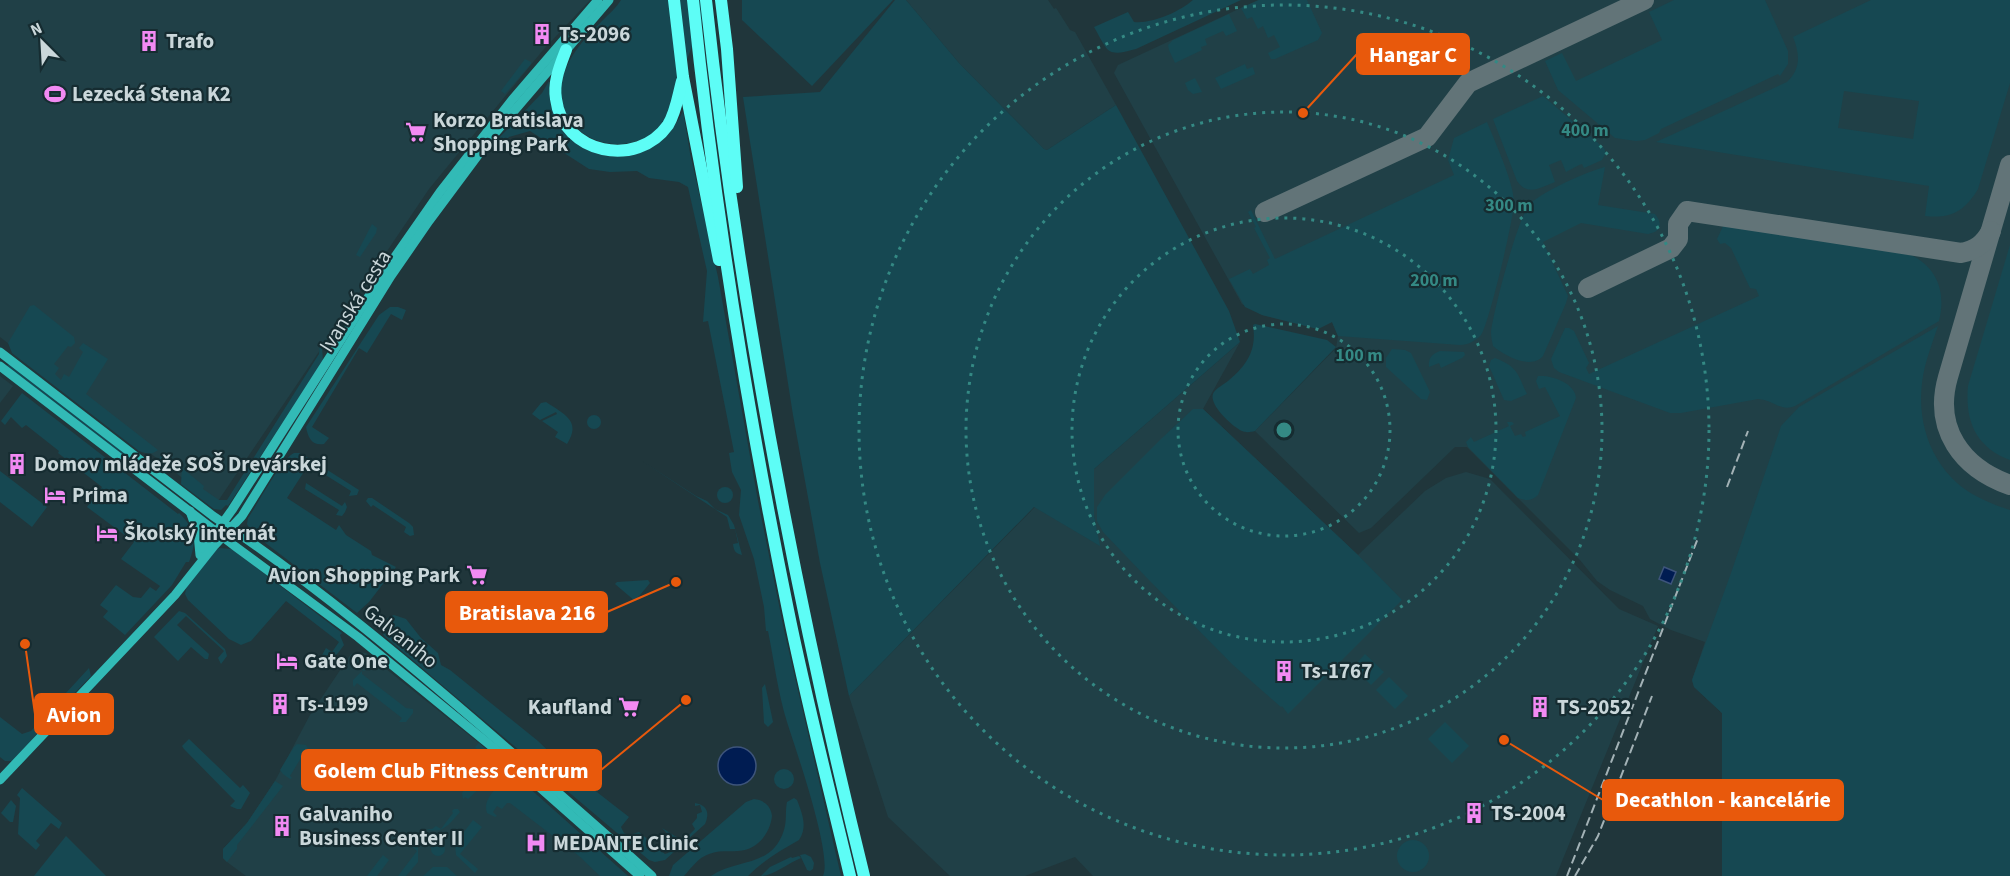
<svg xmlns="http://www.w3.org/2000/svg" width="2010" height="876" font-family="'Source Sans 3',sans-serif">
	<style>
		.built { fill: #204047 }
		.green { fill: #164852; fill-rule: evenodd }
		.water { fill: #001c52; stroke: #3d547b; stroke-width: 1.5 }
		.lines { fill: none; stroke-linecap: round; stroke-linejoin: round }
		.taxiway { stroke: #627478; stroke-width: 20 }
		.secondary { stroke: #32bab6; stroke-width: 9 }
		.highway { stroke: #5dfdf6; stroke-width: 12 }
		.rail { stroke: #a3b2b6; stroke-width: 2; stroke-dasharray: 9 4.5; stroke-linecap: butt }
		.ring { fill: none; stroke: #348984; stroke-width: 3; stroke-dasharray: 3 6 }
		.labels { text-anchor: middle; stroke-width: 4.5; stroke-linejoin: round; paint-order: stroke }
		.poi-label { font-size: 21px; font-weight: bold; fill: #cad7da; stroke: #162c31; text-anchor: start }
		.street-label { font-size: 21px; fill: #cad7da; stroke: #162c31 }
		.centre { fill: #348984; stroke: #162c31; stroke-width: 3 }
		.ring-label { font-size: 18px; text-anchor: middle; font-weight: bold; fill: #348984; stroke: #162c31; stroke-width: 4.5; stroke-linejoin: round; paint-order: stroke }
		.leader { fill: none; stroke: #e8590c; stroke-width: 2 }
		.callout-dot { fill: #e8590c; stroke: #162c31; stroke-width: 2 }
		.callout { fill: #e8590c; stroke: #e8590c; stroke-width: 2 }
		.callout-label { font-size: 22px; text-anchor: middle; font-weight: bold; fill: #fff }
	</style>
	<rect width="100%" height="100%" fill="#20363b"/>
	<!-- built -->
	<g class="built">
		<polygon points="0,0 590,0 543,50 429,189 216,504 0,337"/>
		<polygon points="906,0 1048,0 1054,9 1056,8 1070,30 1075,32 1116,105 1047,150 1044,149 959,63"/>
		<polygon points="1258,0 2010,0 2010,876 1722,876 1722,713 1694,687 1692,680 1705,642 1671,630 1650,619 1643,606 1610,590 1597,581 1580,560 1467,447 1455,447 1371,528 1359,533 1255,431 1336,348 1338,336 1332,322 1318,329 1262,315 1242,304 1114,73 1118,65"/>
		<polygon points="1240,342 1203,409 1358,555 1425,491 1446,478 1466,472 1490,479 1619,609 1658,626 1556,876 1093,876 1075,857 1025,876 950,876 888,817 849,696 1035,507 1099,545 1094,515 1094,469"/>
		<polygon points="0,376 13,386 0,403"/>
		<polygon points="358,652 366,653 479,743 628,876 246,876 227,862 223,858 223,849 247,823 275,781 310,715 351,654"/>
	</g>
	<!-- green -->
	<g class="green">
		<path d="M621,0H711C700,27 689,53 679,80C675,91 675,106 669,116C646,154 588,153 567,115C562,106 559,94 561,84C566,58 585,38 603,20C609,14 617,7 621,0Z"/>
		<polygon points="742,0 893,0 812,86 742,20"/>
		<polygon points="895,0 906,0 959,63 1044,149 1047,150 1116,105 1229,311 1240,342 1094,469 1094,515 1100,546 1034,507 849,696 820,563 793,415 743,97 820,92"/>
		<path d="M1193,0H1241L1136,49C1106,57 1109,53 1094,27L1128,12L1134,22C1152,24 1179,12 1193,0Z"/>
		<polygon points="1259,0 1307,0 1322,33 1318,40 1275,59 1271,59 1268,53 1280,47 1274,35 1268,38 1263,26 1258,29 1252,17 1247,19 1241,8"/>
		<polygon points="1674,0 1765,0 1788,51 1788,64 1780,76 1778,74 1661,129 1659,133 1645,140 1636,141 1615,138 1558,90 1545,61 1562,53 1576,81 1662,40 1649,12"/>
		<path d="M1871,0H2010V83L1978,189C1965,211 1951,219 1925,216L1929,186L1656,142L1787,82C1801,69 1800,54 1793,37ZM1844,91L1919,101L1913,139L1838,128Z"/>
		<polygon points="1229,14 1237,31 1226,36 1223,31 1205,39 1207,45 1201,47 1202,50 1175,63 1169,50 1168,45 1173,40"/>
		<polygon points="525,59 531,62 531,64 505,94 501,91"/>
		<polygon points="1245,64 1247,69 1253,67 1255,74 1221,89 1215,78"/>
		<polygon points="1195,78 1202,92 1193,94 1188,90 1185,83"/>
		<path d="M549,81C548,105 555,117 571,134C575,138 579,144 584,148C590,152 598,154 606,156C640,162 669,141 683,111L690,153L718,277L758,501L784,630L841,876H823C833,856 795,747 787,722C778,693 774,661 768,631H766L764,607L754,559L739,515L741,490L732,472L729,453L734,452L708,321L703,322L707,271L688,187L679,182L649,178L637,171L610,172L589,169L530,131L509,137L500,146L498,139L542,93Z"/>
		<path d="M1543,96L1604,148L1606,153L1602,160L1584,168L1582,164L1579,165L1566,172L1561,160L1549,165L1555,182C1541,187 1528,197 1517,181L1493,119Z"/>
		<path d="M1487,122C1495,142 1513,181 1514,201C1515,215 1488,327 1481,335C1475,341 1468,345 1460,345L1338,336L1332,322L1318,329L1262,315L1245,307L1229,279L1250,269L1253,274L1269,265L1267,260L1270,258L1254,228L1256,227L1248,212L1251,210L1275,259L1454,175L1448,160L1454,138Z"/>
		<path d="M1605,167L1598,205L1655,214C1663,224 1661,232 1648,234L1581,223L1543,242L1568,296L1566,303L1543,356C1531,370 1505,356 1493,346C1492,341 1491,337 1491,332C1493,313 1518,216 1530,204C1543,191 1586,172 1605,167Z"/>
		<polygon points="372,224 377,228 376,233 360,257 356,255"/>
		<path d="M1724,224L1911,255C1938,268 1946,293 1939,321L1795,406C1780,412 1774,400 1758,399L1681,413H1670L1559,372L1554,368L1551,359L1565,328H1569L1574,331L1589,363L1586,368L1589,374L1759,296L1756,289L1750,288L1731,248L1725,243L1720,244L1717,239Z"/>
		<path d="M2010,245V460C1975,447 1965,420 1968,386Z"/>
		<path d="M34,305L74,337L75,343L71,347L68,346L54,364L59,368L55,374L61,380L64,374L69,377L83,352L79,348L83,343L108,359L86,394L158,450C152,455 146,454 139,451L12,353L8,343L30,306Z"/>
		<path d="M390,307H398L406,310L402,320L391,314L367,353L359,348L312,427L329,438L324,444C312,446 308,438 306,427L379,315Z"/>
		<path d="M1255,324L1327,340L1336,347L1255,431C1251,432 1246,433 1242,431C1233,427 1206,403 1214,392C1217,388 1224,384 1228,381C1247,365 1257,350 1253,325Z"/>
		<path d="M1938,326C1932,344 1924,364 1922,383C1916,432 1938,480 1984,500C1992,504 2001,507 2010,510V876H1722V713L1694,687L1692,680L1730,576L1781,426L1799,407Z"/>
		<polygon points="320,344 322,347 323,361 228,506 226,505 221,510 214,509 181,484 182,468 204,486 203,489 219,500 227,500 319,354"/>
		<polygon points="1392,349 1405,350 1411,353 1430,392 1427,400 1421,399 1386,367 1386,358"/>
		<path d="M1440,351L1464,352L1465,355L1462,358L1441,368L1439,363L1429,367C1428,358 1432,354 1440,351Z"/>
		<path d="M1495,358C1518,367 1517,373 1527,394L1511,401L1504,400L1489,366L1491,360Z"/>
		<polygon points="9,364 130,457 128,460 7,366"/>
		<path d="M1538,376C1552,375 1575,383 1576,398L1538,495C1532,501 1526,501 1518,498L1468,447L1466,442L1471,437L1474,442L1509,426L1507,422H1512L1514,424L1510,426L1515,436L1521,434L1523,437L1526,436L1525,432L1560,416L1545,387L1539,389L1536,381Z"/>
		<path d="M22,393L178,514L179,513C195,528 197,542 189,562H186L172,585L125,635L103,617L108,611L100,605L116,585L133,597L141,598L150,587L156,591L160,586L121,559L134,542L87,507L102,487L58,453L59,451L26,425L22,428L11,417L5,425L1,421Z"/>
		<path d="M546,402C564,414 582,421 567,444L555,437L558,432L542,421L557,414L556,412L540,420L532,414L541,403Z"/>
		<polygon points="1193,409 1203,409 1358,555 1402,600 1288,714 1282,706 1281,707 1233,665 1147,578 1103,532 1097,521 1097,507 1105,495 1162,438"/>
		<circle cx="594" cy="422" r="7"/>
		<polygon points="162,453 176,463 161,468 158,466 158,462"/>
		<path d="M294,453H299L314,461L311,465L309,464L287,498L336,530L339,525L346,535L371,551L372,555L396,567L369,602L357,613L251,532L247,524L248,518C258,504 281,459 294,453Z"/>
		<path d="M642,461L696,496L707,501L715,509L728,515L734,525L742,555C735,553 734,551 733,544L738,543L735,529H730L727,517Z"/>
		<polygon points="321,466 359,490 357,495 349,496 351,491 316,469"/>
		<polygon points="0,471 47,507 32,527 0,502"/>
		<polygon points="306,483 342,506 345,502 347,507 345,512 342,516 336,515 339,510 305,489"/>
		<circle cx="725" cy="495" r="8"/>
		<polygon points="368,498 372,498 409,523 413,527 414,535 410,536 404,532 406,527 373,505 371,507 366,501"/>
		<polygon points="219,548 232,549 342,633 340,635 344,645 338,653 318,671 325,661 321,657 326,648 332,652 339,642 286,601 251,641 241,645 229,639 188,600 185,594 187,585 216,550"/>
		<polygon points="648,580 650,583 635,601 615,584 617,582"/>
		<polygon points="179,611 185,613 225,649 227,656 221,664 218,658 224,651 186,616 177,625 209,654 208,659 205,659 191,647 178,661 154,637"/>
		<path d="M394,615L406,619L421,638L438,653L441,665L450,670L538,741L566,768L629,817L621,827L624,833L629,835L639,832L665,854L668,853L675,842L662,828L683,841L695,829L692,824L697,818V814L702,812L700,805L695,806V803C707,805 710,813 705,824L665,860L655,862L649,860L384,636C379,626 384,618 394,615Z"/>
		<polygon points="1365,654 1384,672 1371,685 1353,667"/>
		<polygon points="89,668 91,676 40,729 28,745 13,761 5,761 0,757 0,717 22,734 31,731"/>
		<polygon points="363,670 366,670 362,671 362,674 406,708 413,709 413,713 406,722 399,722 402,718 357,683 354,687 353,685 353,680"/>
		<polygon points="1389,677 1408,696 1395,709 1376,690"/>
		<polygon points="765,684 773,722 768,727 764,723 762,688"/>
		<polygon points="1445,722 1469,746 1452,763 1428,739"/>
		<polygon points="189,739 240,788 243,785 250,793 241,809 237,809 230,806 235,801 184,749 182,746"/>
		<path d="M479,743C490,753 507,762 495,778L493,776L468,799L465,797L463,799L462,793C472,781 475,779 462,768L477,749L475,747Z"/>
		<polygon points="297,744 306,745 308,749 307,754 304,753 290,776 292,778 290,779 283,774 280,770 294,747"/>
		<circle cx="784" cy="779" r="10"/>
		<path d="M510,778L520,780L628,876H600L579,856L510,803H507L502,809L497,806L493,812L497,816L495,817L487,813C482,799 498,785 510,778Z"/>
		<polygon points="275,781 283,786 237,845 237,849 227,862 223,858 223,849 247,823"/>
		<polygon points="22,788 62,823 59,829 51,823 36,841 40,845 36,850 18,834 20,798 17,795"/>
		<path d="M794,798L797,800C802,813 808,827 799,840C781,850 764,860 748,876H711C738,858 772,868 784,830C787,821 785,811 787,802Z"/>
		<path d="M754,799C764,800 771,806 772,816C770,834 757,850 738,851C728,852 719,850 709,854C698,858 692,867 684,876H669L673,865L746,802Z"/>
		<polygon points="11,800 16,806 13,822 10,822 1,813"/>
		<path d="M454,809H458L460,812C450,823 443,835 426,829H432L436,826L441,829L453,813L452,811Z"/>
		<polygon points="473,820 482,827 460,854 478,869 475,873 456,855 455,844"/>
		<polygon points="66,836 106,876 34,876"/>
		<polygon points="411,840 418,846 418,862 406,876 398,876 417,851 408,843"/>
		<circle cx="1413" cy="856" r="16"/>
		<circle cx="438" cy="849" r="7"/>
		<polygon points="805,854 811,857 814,863 813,869 810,871 807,870 800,855"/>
		<polygon points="383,855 389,860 377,876 367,876"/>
		<path d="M799,856L801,858C788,863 773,876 761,876L770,867L791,857L792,858Z"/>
		<polygon points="433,867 447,867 457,876 423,876"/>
	</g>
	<!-- water -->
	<g class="water">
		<polygon points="1664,567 1676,572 1671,584 1659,579"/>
		<circle cx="737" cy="766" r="19"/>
	</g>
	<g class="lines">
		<!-- taxiway -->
		<g class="taxiway">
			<path d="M2010,165L1948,377C1933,429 1962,468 2010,485"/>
			<polyline points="1265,212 1427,137 1468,83 1644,0"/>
			<path d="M1588,288L1671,248L1678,239V224L1687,211L1961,253C1976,250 1984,244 1991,231"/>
		</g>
		<!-- secondary -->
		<g class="secondary">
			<path d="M0,352L213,516C313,583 405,660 495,738C548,784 601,829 652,876"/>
			<polyline points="0,366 236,547 358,637 512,763 640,876"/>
			<polyline points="190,511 198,534 200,555"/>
			<polyline points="204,549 232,510 385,271 440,192 512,100 598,0"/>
			<polyline points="0,780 175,595 214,546 242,516 391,276 429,221 490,139 609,0"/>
		</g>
		<!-- highway -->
		<g class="highway">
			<polyline points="674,0 683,77 719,260"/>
			<path d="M693,0C714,205 747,409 788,610C806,699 829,788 850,876"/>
			<path d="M706,0C738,296 793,587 864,876"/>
			<polyline points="721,0 727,49 737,187"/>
			<path d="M566,50C560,66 553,82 556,99C563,154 637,169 668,125C676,112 678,96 682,81"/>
		</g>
		<!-- rail -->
		<g class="rail">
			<polyline points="1727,487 1748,431"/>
			<polyline points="1567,876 1698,538"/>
			<polyline points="1575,876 1598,836 1652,696"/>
		</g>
	</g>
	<!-- distance rings -->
	<g class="ring">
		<circle cx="1284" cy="430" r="106"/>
		<circle cx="1284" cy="430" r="212"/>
		<circle cx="1284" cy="430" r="318"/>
		<circle cx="1284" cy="430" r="425"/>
	</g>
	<!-- icons -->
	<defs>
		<symbol id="building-bare" viewBox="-9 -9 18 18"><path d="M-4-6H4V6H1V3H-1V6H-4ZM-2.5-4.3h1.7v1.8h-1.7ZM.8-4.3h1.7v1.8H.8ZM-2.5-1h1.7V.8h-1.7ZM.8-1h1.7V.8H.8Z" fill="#f28af3" stroke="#162c31" stroke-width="2.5" paint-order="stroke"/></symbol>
		<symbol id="stadium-bare" viewBox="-9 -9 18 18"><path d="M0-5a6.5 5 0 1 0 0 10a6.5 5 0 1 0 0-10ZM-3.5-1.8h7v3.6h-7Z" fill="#f28af3" stroke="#162c31" stroke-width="2.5" paint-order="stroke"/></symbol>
		<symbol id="supermarket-bare" viewBox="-9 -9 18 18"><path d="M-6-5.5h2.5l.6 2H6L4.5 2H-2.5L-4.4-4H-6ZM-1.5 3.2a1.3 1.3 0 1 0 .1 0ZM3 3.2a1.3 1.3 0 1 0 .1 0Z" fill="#f28af3" stroke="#162c31" stroke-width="2.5" paint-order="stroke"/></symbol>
		<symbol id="hotel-bare" viewBox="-9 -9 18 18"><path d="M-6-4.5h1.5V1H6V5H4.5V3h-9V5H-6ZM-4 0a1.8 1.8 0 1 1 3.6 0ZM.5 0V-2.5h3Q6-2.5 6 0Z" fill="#f28af3" stroke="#162c31" stroke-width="2.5" paint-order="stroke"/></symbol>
		<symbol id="hospital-bare" viewBox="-9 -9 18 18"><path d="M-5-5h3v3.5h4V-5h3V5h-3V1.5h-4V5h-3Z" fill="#f28af3" stroke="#162c31" stroke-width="2.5" paint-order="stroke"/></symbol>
	</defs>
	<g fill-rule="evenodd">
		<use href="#building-bare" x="527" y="19" width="30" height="30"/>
		<use href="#building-bare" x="134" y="26" width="30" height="30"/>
		<use href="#stadium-bare" x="40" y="79" width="30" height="30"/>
		<use href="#supermarket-bare" x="401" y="117" width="30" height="30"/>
		<use href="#building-bare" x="2" y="449" width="30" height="30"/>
		<use href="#hotel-bare" x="40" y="480" width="30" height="30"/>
		<use href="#hotel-bare" x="92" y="518" width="30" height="30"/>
		<use href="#supermarket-bare" x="462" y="560" width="30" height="30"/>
		<use href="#hotel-bare" x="272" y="646" width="30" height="30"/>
		<use href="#building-bare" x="1269" y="656" width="30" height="30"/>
		<use href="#building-bare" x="265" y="689" width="30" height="30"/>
		<use href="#supermarket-bare" x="614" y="692" width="30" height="30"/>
		<use href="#building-bare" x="1525" y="692" width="30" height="30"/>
		<use href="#building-bare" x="1459" y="798" width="30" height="30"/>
		<use href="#building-bare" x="267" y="811" width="30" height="30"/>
		<use href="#hospital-bare" x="521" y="828" width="30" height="30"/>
	</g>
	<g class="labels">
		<!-- poi labels -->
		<g class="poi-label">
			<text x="559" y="41">Ts-2096</text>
			<text x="166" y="48">Trafo</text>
			<text x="72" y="101">Lezecká Stena K2</text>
			<text x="433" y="127">Korzo Bratislava<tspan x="433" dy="24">Shopping Park</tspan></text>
			<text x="34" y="471">Domov mládeže SOŠ Drevárskej</text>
			<text x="72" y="502">Prima</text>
			<text x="124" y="540">Školský internát</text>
			<text x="460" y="582" text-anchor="end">Avion Shopping Park</text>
			<text x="304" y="668">Gate One</text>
			<text x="1301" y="678">Ts-1767</text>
			<text x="297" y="711">Ts-1199</text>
			<text x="612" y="714" text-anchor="end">Kaufland</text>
			<text x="1557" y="714">TS-2052</text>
			<text x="1491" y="820">TS-2004</text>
			<text x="299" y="821">Galvaniho<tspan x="299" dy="24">Business Center II</tspan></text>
			<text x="553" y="850">MEDANTE Clinic</text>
		</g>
		<!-- street labels -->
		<g class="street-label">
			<text transform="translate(355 301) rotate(-58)" y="7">Ivanská cesta</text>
			<text transform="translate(401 636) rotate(39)" y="7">Galvaniho</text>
		</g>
	</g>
	<circle cx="1284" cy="430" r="9" class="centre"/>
	<g class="ring-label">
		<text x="1585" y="136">400 m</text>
		<text x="1509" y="211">300 m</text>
		<text x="1434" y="286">200 m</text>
		<text x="1359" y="361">100 m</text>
	</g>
	<!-- callouts -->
	<path class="leader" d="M1303 113L1357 54M676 582L607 612M25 644L35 714M686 700L601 770M1504 740L1603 800"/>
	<g class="callout-dot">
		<circle cx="1303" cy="113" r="6"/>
		<circle cx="676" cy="582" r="6"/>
		<circle cx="25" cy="644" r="6"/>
		<circle cx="686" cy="700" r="6"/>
		<circle cx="1504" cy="740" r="6"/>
	</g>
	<g class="callout">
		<rect x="1357" y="34" width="112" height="40" rx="6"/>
		<rect x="446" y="592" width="161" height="40" rx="6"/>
		<rect x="35" y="694" width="78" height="40" rx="6"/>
		<rect x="302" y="750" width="299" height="40" rx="6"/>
		<rect x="1603" y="780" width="240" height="40" rx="6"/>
	</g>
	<g class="callout-label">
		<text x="1413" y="62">Hangar C</text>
		<text x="527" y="620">Bratislava 216</text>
		<text x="74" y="722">Avion</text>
		<text x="451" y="778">Golem Club Fitness Centrum</text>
		<text x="1723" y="807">Decathlon - kancelárie</text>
	</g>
	<!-- north arrow -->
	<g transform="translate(42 42) rotate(336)" stroke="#162c31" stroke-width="4.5" paint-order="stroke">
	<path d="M0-4.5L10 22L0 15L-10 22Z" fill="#cad7da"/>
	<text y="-9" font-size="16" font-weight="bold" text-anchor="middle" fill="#cad7da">N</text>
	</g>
</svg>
